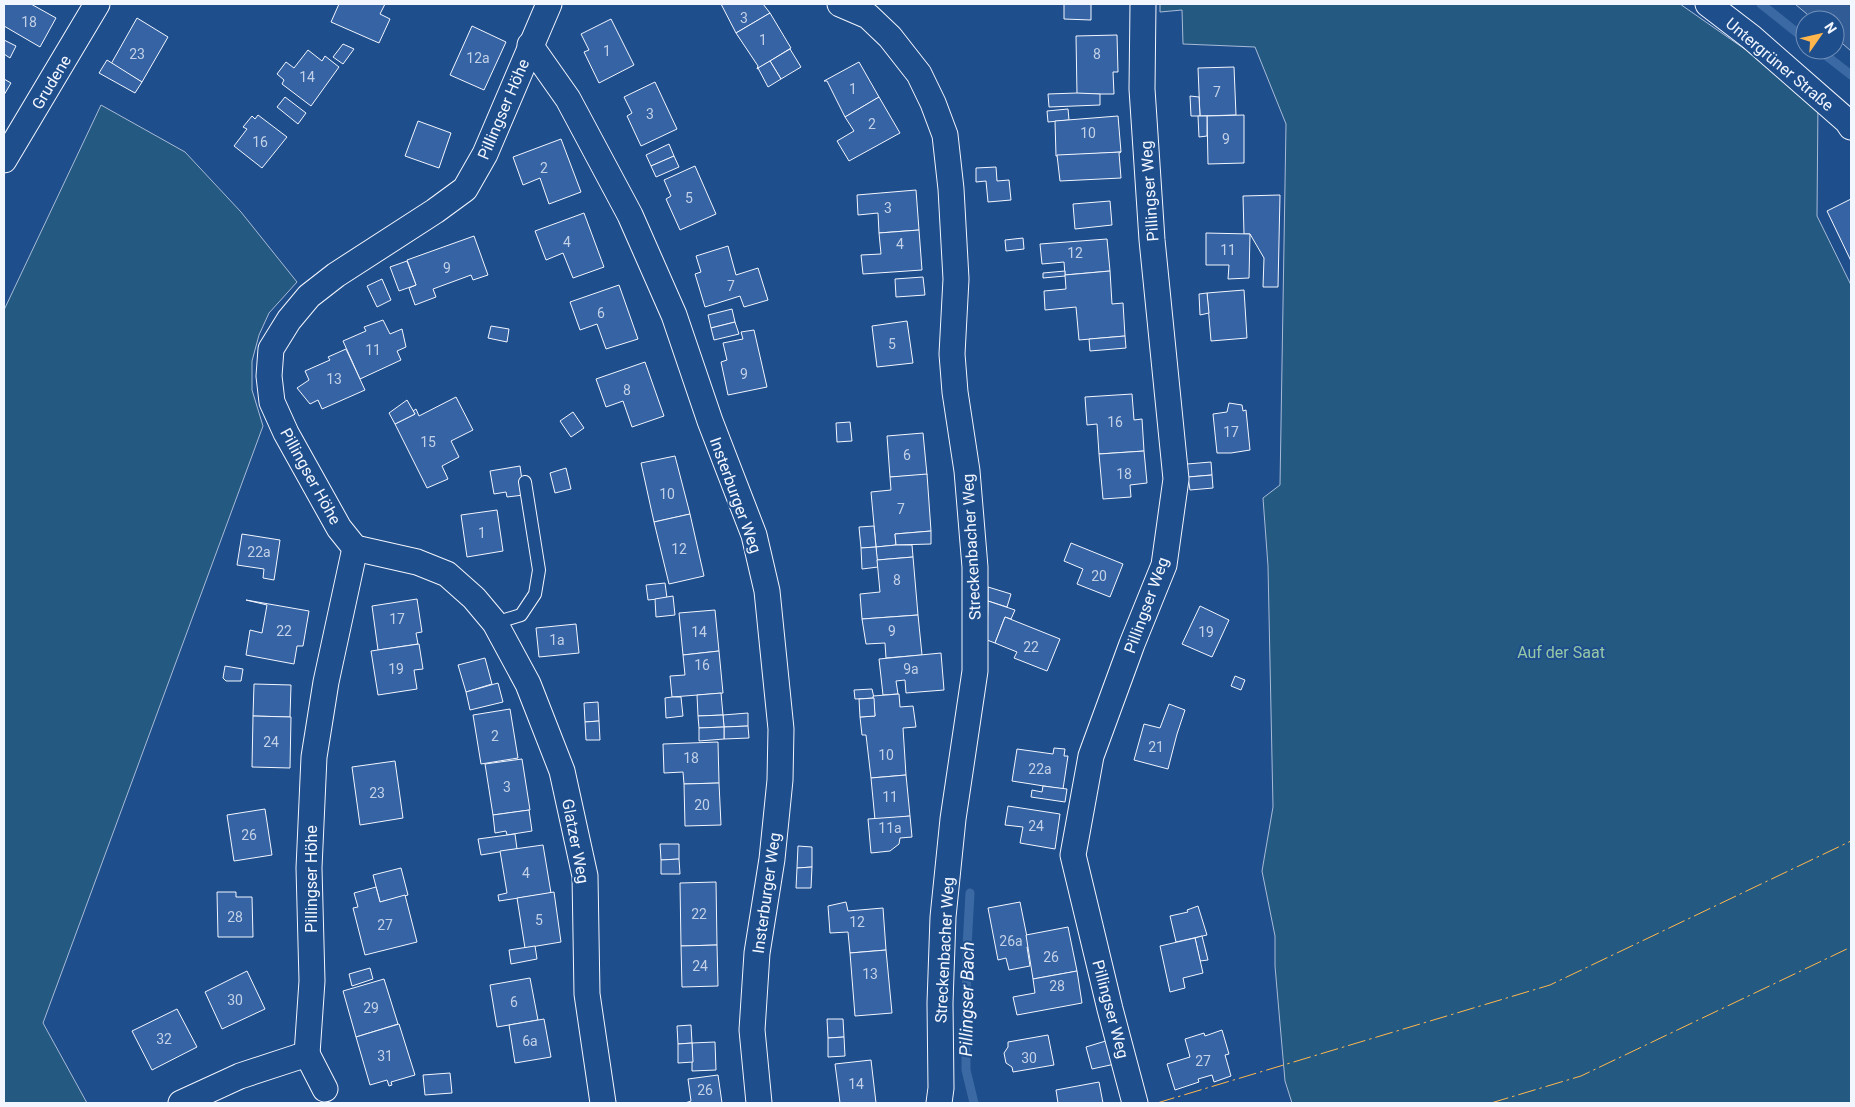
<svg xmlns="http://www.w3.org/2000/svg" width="1855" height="1107" font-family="Roboto,sans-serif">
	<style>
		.green { fill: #245a82; stroke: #a8bbd7 }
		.parking { fill: #305b95; stroke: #a8bbd7 }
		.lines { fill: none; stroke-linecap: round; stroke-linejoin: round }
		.stream { stroke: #3b69a3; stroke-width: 9 }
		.building { fill: #3563a3; stroke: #f2f6ff }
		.service-casing { stroke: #f2f6ff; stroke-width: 14 }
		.minor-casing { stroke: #f2f6ff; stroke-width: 27 }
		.service { stroke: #1f4e8c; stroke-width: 12 }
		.minor { stroke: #1f4e8c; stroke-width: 25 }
		.power { stroke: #ffb74d; stroke-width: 1; stroke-dasharray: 18 4 2.5 4; stroke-linecap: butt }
		.labels { text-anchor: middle; stroke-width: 4; stroke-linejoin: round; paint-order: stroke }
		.number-label { font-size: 14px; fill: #c3d1e8 }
		.street-label { font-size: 16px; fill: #f2f6ff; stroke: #1f4e8c }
		.park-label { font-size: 16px; fill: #97c8a6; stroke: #1f4e8c }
		.water-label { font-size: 18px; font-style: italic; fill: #f2f6ff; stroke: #1f4e8c }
	</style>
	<rect width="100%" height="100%" fill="#1f4e8c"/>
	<!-- green -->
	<g class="green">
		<polygon points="1160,4 1680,4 1818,100 1817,216 1851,285 1851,1103 1292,1103 1285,1081 1275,966 1275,936 1262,871 1273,807 1268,566 1263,498 1280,485 1286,124 1255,47 1183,44 1182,10 1160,12"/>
		<polygon points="101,105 185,152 241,212 297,282 269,313 259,335 252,361 252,390 263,426 43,1023 87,1103 4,1103 4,310"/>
	</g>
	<!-- parking -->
	<polygon class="parking" points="1795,4 1851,4 1851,51 1835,37 1835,20 1814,20"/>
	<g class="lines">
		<!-- stream -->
		<g class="stream">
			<polyline points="1761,4 1805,39"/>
			<polyline points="1819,50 1851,75"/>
			<polyline points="970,893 967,947 966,1037 966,1070 974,1103"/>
		</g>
	</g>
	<!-- building -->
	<g class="building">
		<polygon points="4,4 31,4 56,18 40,47 4,26"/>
		<polygon points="339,4 385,4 380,14 390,19 379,43 331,22"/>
		<polygon points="721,4 763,4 770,13 736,33"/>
		<polygon points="1064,4 1091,4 1091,20 1064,19"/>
		<polygon points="770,13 791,48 757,69 758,66 736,33"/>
		<polygon points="137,18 168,37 142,82 111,64"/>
		<polygon points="611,19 634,65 599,83 584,52 589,50 581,34"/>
		<polygon points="472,26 506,42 484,90 450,75"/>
		<polygon points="1117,35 1118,72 1113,72 1114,94 1077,94 1076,36"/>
		<polygon points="4,40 16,46 10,58 4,54"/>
		<polygon points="343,44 354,49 343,64 333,57"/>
		<polygon points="790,49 801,67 781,79 770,61"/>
		<polygon points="308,50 322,61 325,56 339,67 311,106 282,84 284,80 277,74 286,62 294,68"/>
		<polygon points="107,60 142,82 135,93 99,73"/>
		<polygon points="770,61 781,79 768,87 758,68"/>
		<polygon points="859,62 879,97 845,117 827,81 824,81"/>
		<polygon points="1234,67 1236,115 1200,116 1198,68"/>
		<polygon points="4,79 11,83 4,95"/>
		<polygon points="655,82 677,129 641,146 627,116 632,113 624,97"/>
		<polygon points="1077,93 1100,94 1100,105 1049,107 1048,94"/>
		<polygon points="1190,96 1199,97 1200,116 1191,116"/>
		<polygon points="285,97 306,113 298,124 277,107"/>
		<polygon points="879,97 900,133 849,161 837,141 854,131 845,117"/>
		<polygon points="1068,109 1069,120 1048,122 1047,111"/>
		<polygon points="258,115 287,137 262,168 234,146 247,129 243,127 252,116 255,119"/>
		<polygon points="1244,115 1244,163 1208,164 1207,116"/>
		<polygon points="1118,116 1121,152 1056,156 1055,121"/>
		<polygon points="1198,116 1207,116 1207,136 1199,137"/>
		<polygon points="418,121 451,133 439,168 405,156"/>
		<polygon points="561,139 581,192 549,204 540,178 523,185 513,157"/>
		<polygon points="669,144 674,156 651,166 646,155"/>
		<polygon points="1121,152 1119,153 1121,178 1060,181 1057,155"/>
		<polygon points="674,156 679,167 656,177 651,166"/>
		<polygon points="695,166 716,214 680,230 666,199 671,196 664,180"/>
		<polygon points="996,167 997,181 1009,180 1011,200 988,202 986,181 976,182 976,168"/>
		<polygon points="916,190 919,230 879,233 878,213 858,215 857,195"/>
		<polygon points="1280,195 1278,287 1263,287 1264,258 1250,234 1244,234 1243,196"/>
		<polygon points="1851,199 1851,261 1827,211"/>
		<polygon points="1110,201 1112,225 1075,229 1073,204"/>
		<polygon points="584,213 604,267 573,278 563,253 546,260 535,231"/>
		<polygon points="919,230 922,270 863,274 861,255 881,254 879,233"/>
		<polygon points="1206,233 1250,234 1249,278 1228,279 1229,265 1206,265"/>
		<polygon points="474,236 488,275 473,280 471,275 433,289 436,297 415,305 409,288 416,285 407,260"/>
		<polygon points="1023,238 1024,249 1006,251 1005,240"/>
		<polygon points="1107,239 1110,271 1065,275 1064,262 1042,264 1040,244"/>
		<polygon points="728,246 736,275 758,268 768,300 744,307 740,296 705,307 695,274 701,272 696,256"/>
		<polygon points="407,261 416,285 399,291 390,267"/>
		<polygon points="1065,271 1065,276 1043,278 1043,273"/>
		<polygon points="1110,271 1112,304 1123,303 1125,336 1079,340 1076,307 1045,310 1044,291 1066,289 1065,275"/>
		<polygon points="923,277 925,295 896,297 895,279"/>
		<polygon points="382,279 391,300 377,307 367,286"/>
		<polygon points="619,285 638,339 606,349 597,324 580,330 570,302"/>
		<polygon points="1244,290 1247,338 1211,341 1207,293"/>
		<polygon points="1207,293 1209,313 1200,315 1199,294"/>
		<polygon points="732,309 735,322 711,328 708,315"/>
		<polygon points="383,320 390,334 402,329 406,347 397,351 401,360 360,379 343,341 366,331 364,327"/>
		<polygon points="907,321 913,363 877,367 872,326"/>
		<polygon points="735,322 739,334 714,340 711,328"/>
		<polygon points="491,326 509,329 507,342 488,338"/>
		<polygon points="754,330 767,387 728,395 721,362 727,360 723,343 743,339 741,332"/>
		<polygon points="1125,336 1126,348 1090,351 1089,339"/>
		<polygon points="346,349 365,390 322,409 318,400 310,404 297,388 309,380 305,371 330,360 328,357"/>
		<polygon points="645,362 664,416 632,427 623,401 606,407 596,379"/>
		<polygon points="1132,394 1134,420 1142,419 1144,451 1099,454 1097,424 1087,425 1085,397"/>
		<polygon points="456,397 473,430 451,441 459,457 442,466 448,479 427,488 395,424 415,414 413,411 416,409 419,416"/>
		<polygon points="407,400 415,414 395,424 389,413"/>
		<polygon points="1229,403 1242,405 1243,411 1246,410 1250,450 1231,453 1217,453 1213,414 1227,412"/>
		<polygon points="573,412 584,428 571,437 560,421"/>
		<polygon points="850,422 852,441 837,442 836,423"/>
		<polygon points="923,433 927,475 890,477 887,436"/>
		<polygon points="1144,451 1147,483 1130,485 1131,497 1103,499 1099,454"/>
		<polygon points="675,456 690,514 654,522 641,463"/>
		<polygon points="1211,462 1212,475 1188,477 1187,464"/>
		<polygon points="520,466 524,495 507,497 506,492 494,494 490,471"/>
		<polygon points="566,468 571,489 555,493 550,473"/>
		<polygon points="927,474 931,531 895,534 896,545 876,547 871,492 891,490 890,477"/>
		<polygon points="1212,475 1213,488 1190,490 1188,477"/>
		<polygon points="497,510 503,551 467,557 461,515"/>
		<polygon points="690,514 704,576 669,584 654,522"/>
		<polygon points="874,526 876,547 861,548 859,527"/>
		<polygon points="931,531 931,544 896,545 895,534"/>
		<polygon points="242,534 280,540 274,580 263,578 264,569 237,565"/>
		<polygon points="1071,543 1123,564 1110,597 1077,584 1083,569 1064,561"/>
		<polygon points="896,545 912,545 913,557 877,560 876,547"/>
		<polygon points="876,547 878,567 862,569 861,548"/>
		<polygon points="913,557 918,615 862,619 860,594 880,592 877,560"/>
		<polygon points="665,583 667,598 648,600 646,585"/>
		<polygon points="988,587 1011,594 1007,607 988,601"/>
		<polygon points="673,596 675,615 656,617 655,599"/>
		<polygon points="417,599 422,632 416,633 418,644 378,650 372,606"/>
		<polygon points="246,600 309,611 303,646 297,646 294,664 246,655 250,630 262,633 267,605"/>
		<polygon points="988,601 1015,610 1011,619 1005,617 995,643 987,640"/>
		<polygon points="1200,606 1229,620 1212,657 1182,644"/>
		<polygon points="715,610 719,651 683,655 679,613"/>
		<polygon points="918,615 922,655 886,658 885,643 866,644 862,619"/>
		<polygon points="1005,617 1060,639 1047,671 1014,658 1017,652 995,643"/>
		<polygon points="576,624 579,653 539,657 536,628"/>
		<polygon points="419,644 423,669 414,670 417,689 378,695 371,651"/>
		<polygon points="719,651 723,693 672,697 670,676 685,675 683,655"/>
		<polygon points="941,653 944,690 906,693 905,680 896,681 898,694 883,695 879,659"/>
		<polygon points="485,658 492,684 466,692 458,665"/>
		<polygon points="225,666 243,669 241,681 226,681 223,678"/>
		<polygon points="1235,676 1245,680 1241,690 1231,686"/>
		<polygon points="498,683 503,702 470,710 466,692"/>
		<polygon points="254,684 291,685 290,717 253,716"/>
		<polygon points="872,689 874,698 855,699 854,690"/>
		<polygon points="721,693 723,715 698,716 697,695"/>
		<polygon points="899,694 900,707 913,706 916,727 903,728 906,775 871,778 866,735 862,735 860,717 875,716 873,696"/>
		<polygon points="672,697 681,697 683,716 666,718 665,698"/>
		<polygon points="874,698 875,716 860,717 859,699"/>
		<polygon points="598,702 599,721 585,722 584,703"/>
		<polygon points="1169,704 1185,710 1177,734 1168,769 1134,760 1144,724 1160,728"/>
		<polygon points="510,709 518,758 481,764 473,715"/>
		<polygon points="748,713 748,726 724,727 723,715"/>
		<polygon points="723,715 724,727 699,728 698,716"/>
		<polygon points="253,716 291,717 290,768 252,767"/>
		<polygon points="599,721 600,740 586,740 585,722"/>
		<polygon points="748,726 749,738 724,739 724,727"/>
		<polygon points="724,727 724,739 699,741 699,728"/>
		<polygon points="718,742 719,783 684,784 683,772 664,773 663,744"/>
		<polygon points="1054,748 1065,749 1064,756 1068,756 1063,789 1012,781 1017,749 1053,754"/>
		<polygon points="522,759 530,810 493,815 485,764"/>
		<polygon points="395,761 403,818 360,825 352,767"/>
		<polygon points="906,775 910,816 875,820 871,778"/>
		<polygon points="719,783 721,825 685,826 684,784"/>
		<polygon points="1043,786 1067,789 1065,802 1031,797 1032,790 1042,792"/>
		<polygon points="1008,806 1060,814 1055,849 1020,843 1023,827 1005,825"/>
		<polygon points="265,809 272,855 234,861 227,815"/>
		<polygon points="529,810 532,831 507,835 506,831 495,833 493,815"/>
		<polygon points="910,816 912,837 900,838 899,844 890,851 871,853 868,819"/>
		<polygon points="515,834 517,849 481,855 478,839"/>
		<polygon points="660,844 679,844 679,859 661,860"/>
		<polygon points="543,845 551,893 499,901 498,895 507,893 500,851"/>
		<polygon points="798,846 812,847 812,867 797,868"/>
		<polygon points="679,859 680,874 661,874 661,860"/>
		<polygon points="812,867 811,888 796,888 797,868"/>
		<polygon points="401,868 408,895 380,902 373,875"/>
		<polygon points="716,882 717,945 681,946 680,883"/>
		<polygon points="376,887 380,902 405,895 417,942 365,955 353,908 358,907 354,893"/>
		<polygon points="217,892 236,892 236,897 252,897 253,937 218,937"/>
		<polygon points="554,892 561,942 525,948 517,898"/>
		<polygon points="846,902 848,911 883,908 886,950 850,953 848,932 830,933 828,906"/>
		<polygon points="1020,902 1029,947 1027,947 1030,966 1009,970 1006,958 998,960 988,908"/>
		<polygon points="1198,906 1207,935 1176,942 1170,916 1188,912 1187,910"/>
		<polygon points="1068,927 1077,971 1033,979 1026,935"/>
		<polygon points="1202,936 1208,960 1200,961 1195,938"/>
		<polygon points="1195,938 1203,973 1183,978 1185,988 1170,992 1160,946"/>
		<polygon points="717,945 718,986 682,987 681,946"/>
		<polygon points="535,946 537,959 511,964 509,950"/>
		<polygon points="886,950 892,1013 855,1016 850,953"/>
		<polygon points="370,968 373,979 352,986 349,974"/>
		<polygon points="247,971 265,1009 222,1029 205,992"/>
		<polygon points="1077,971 1082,1003 1017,1015 1013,997 1035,993 1033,979"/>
		<polygon points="530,978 538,1020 497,1027 490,985"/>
		<polygon points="384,979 398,1024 356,1037 343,991"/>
		<polygon points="177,1009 197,1047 152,1070 132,1031"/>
		<polygon points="544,1019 551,1057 515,1063 509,1025"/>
		<polygon points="827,1019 843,1019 844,1037 828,1038"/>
		<polygon points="399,1024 415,1075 391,1082 392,1085 389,1086 387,1080 370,1085 356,1037"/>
		<polygon points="691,1025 692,1043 678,1044 677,1026"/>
		<polygon points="1222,1030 1229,1054 1225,1055 1231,1076 1214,1082 1212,1075 1198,1079 1199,1082 1175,1090 1167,1064 1190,1057 1185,1039 1204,1033 1205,1036"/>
		<polygon points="1048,1035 1054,1065 1013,1072 1012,1067 1006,1063 1004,1053 1008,1047 1008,1042"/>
		<polygon points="844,1037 845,1056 828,1057 828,1038"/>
		<polygon points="1109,1040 1115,1064 1092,1069 1086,1047"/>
		<polygon points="715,1042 716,1070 692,1071 692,1043"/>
		<polygon points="692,1043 693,1062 678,1063 678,1044"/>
		<polygon points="871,1060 876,1103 840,1103 835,1064"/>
		<polygon points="450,1073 452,1093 425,1095 423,1075"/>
		<polygon points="718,1075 722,1103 685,1103 691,1101 688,1079"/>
		<polygon points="1099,1082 1103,1103 1058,1103 1056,1090"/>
	</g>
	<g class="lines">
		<defs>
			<polyline id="service" points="495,623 521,615 535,594 539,570 525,482"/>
			<g id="minor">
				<polyline points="840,4 868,16 890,37 919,74 933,103 945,135 951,189 956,279 952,354 955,392 967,471 975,567 975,671 953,819 943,917 940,1003 941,1088 939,1103"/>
				<polyline points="1708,4 1751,37 1847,121 1851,127"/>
				<polyline points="530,45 568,99 630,215 674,315 710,421 754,535 767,591 781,729 780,780 772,859 757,953 752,1030 759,1103"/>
				<polyline points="4,160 97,4"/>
				<polyline points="355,548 417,562 447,574 474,598 495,623 528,684 562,771 585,876 587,994 603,1103"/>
				<polyline points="307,1054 325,1089"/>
				<polyline points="181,1103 240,1076 307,1054 312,981 309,868 314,757 326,682 355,548 339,528 286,433 272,402 269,376 271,349 289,320 309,296 336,275 435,211 465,189 485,154 549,4"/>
				<polyline points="1135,1103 1110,1009 1073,855 1091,756 1132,644 1164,565 1176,479 1152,240 1142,89 1143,4"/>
			</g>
		</defs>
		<!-- service casing -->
		<use href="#service" class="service-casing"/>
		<!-- minor casing -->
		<use href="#minor" class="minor-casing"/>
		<!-- service -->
		<use href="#service" class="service"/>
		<!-- minor -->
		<use href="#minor" class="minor"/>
		<!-- power -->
		<g class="power">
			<polyline points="1157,1103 1550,985 1851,841"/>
			<polyline points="1491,1103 1581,1076 1851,947"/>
		</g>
	</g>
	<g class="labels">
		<!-- number labels -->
		<g class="number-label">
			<text x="744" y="23">3</text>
			<text x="29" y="27">18</text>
			<text x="763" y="45">1</text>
			<text x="607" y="56">1</text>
			<text x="137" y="59">23</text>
			<text x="1097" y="59">8</text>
			<text x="478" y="63">12a</text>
			<text x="307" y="82">14</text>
			<text x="853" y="94">1</text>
			<text x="1217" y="97">7</text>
			<text x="650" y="119">3</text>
			<text x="872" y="129">2</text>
			<text x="1088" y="138">10</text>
			<text x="1226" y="144">9</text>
			<text x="260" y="147">16</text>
			<text x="544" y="173">2</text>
			<text x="689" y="203">5</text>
			<text x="888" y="213">3</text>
			<text x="567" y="247">4</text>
			<text x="900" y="249">4</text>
			<text x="1228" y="255">11</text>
			<text x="1075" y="258">12</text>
			<text x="447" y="273">9</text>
			<text x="731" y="291">7</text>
			<text x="601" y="318">6</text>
			<text x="892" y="349">5</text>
			<text x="373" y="355">11</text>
			<text x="744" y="379">9</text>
			<text x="334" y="384">13</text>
			<text x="627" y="395">8</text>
			<text x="1115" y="427">16</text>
			<text x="1231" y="437">17</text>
			<text x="428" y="447">15</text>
			<text x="907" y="460">6</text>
			<text x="1124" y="479">18</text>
			<text x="667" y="499">10</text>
			<text x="901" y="514">7</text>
			<text x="482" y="538">1</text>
			<text x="679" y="554">12</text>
			<text x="259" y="557">22a</text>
			<text x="1099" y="581">20</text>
			<text x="897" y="585">8</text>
			<text x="397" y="624">17</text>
			<text x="284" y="636">22</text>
			<text x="892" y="636">9</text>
			<text x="699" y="637">14</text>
			<text x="1206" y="637">19</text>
			<text x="557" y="645">1a</text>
			<text x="1031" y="652">22</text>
			<text x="702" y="670">16</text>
			<text x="396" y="674">19</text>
			<text x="911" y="674">9a</text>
			<text x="495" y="741">2</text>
			<text x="271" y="747">24</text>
			<text x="1156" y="752">21</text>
			<text x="886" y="760">10</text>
			<text x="691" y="763">18</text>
			<text x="1040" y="774">22a</text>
			<text x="507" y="792">3</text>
			<text x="377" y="798">23</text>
			<text x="890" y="802">11</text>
			<text x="702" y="810">20</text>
			<text x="1036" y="831">24</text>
			<text x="890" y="833">11a</text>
			<text x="249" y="840">26</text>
			<text x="526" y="878">4</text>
			<text x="699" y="919">22</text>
			<text x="235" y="922">28</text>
			<text x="539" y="925">5</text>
			<text x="857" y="927">12</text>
			<text x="385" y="930">27</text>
			<text x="1011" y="946">26a</text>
			<text x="1051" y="962">26</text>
			<text x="700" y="971">24</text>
			<text x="870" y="979">13</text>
			<text x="1057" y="991">28</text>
			<text x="235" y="1005">30</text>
			<text x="514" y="1007">6</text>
			<text x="371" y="1013">29</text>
			<text x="164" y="1044">32</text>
			<text x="530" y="1046">6a</text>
			<text x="385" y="1061">31</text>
			<text x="1029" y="1063">30</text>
			<text x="1203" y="1066">27</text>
			<text x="856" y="1089">14</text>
			<text x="705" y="1095">26</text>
		</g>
		<!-- street labels -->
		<g class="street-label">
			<text transform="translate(1780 64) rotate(40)" y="6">Untergrüner Straße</text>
			<text transform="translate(51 82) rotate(-59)" y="6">Grudene</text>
			<text transform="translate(503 109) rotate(-67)" y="6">Pillingser Höhe</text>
			<text transform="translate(1149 191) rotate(-94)" y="6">Pillingser Weg</text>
			<text transform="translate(311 476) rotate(61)" y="6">Pillingser Höhe</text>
			<text transform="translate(736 495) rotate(70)" y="6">Insterburger Weg</text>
			<text transform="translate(971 547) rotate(-93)" y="6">Streckenbacher Weg</text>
			<text transform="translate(1146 605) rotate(-70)" y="6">Pillingser Weg</text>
			<text transform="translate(576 841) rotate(79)" y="6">Glatzer Weg</text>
			<text transform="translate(311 879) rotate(-90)" y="6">Pillingser Höhe</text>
			<text transform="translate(766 893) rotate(-82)" y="6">Insterburger Weg</text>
			<text transform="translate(944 950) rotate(-87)" y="6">Streckenbacher Weg</text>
			<text transform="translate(1111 1009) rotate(75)" y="6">Pillingser Weg</text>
		</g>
		<!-- park labels -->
		<g class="park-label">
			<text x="1561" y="658">Auf der Saat</text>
		</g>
		<!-- water labels -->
		<g class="water-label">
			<text transform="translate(967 999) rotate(-89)" y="6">Pillingser Bach</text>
		</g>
	</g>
	<!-- border -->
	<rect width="1855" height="1107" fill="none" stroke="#f2f6ff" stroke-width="10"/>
	<!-- north arrow -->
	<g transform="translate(1820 35) rotate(56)"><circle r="24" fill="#1f4e8c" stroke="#7391ba"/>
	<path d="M0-4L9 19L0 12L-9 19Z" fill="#ffb74d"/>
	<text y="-8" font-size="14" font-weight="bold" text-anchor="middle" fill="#f2f6ff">N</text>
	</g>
</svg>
